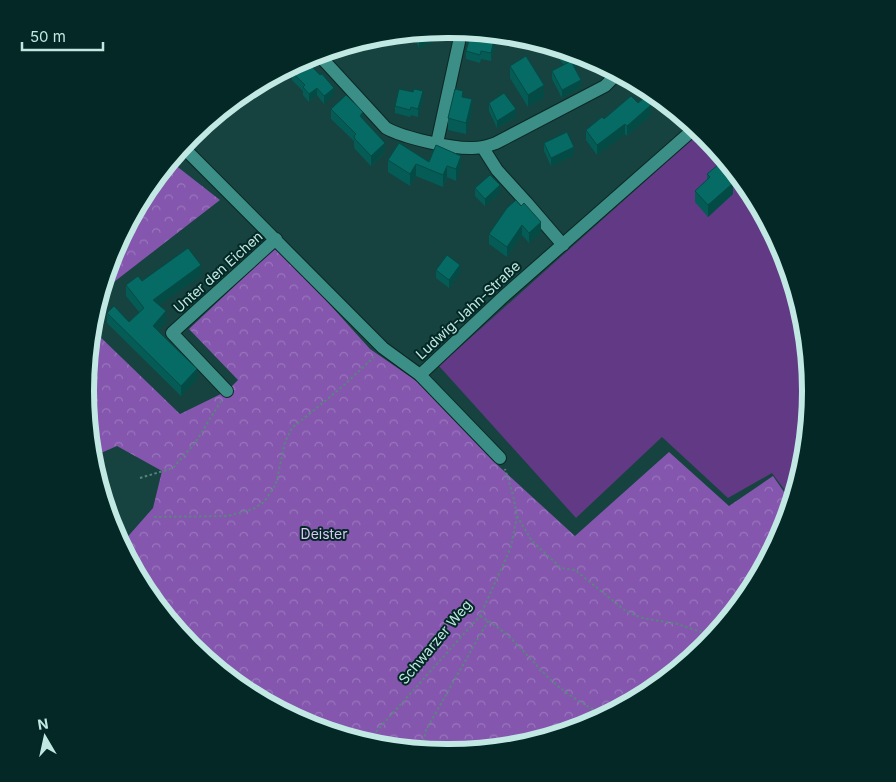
<svg xmlns="http://www.w3.org/2000/svg" width="896" height="782" font-family="Inter,sans-serif">
	<style>
		.forest { fill: url(#forest-crowns) }
		.pitch { fill: #613985 }
		.lines { fill: none; stroke-linecap: round; stroke-linejoin: round }
		.minor-casing { stroke: #0c2724; stroke-width: 14 }
		.path { stroke: #59847f; stroke-width: 2; stroke-dasharray: 2.5 2.5; stroke-linecap: butt }
		.minor { stroke: #3b8f87; stroke-width: 12 }
		.wall { fill: #055c56 }
		.shaded-wall { fill: #044b46 }
		.building { fill: #066b64; stroke: #044b46 }
		.labels { text-anchor: middle; stroke-width: 4; stroke-linejoin: round; paint-order: stroke }
		.street-label { font-size: 14px; fill: #c1e8e2; stroke: #032825 }
		.park-label { font-size: 14px; fill: #dbc6f4; stroke: #032825 }
		.rim { fill: none; stroke: #c1e8e2; stroke-width: 6 }
	</style>
	<defs>
		<pattern id="forest-crowns" width="20" height="18" patternUnits="userSpaceOnUse" patternTransform="scale(1.25)"><rect width="20" height="18" fill="#8456ae"/><path d="M2 6a3 3 0 1 1 6 0M12 15a3 3 0 1 1 6 0" fill="none" stroke="#9976bc"/></pattern>
	</defs>
	<rect width="100%" height="100%" fill="#16433f"/>
	<!-- forest -->
	<g class="forest">
		<polygon points="170,161 220,200 101,292 113,252 147,190"/>
		<polygon points="277,246 370,349 415,380 493,461 575,536 669,452 729,506 773,476 791,502 783,530 749,592 704,647 649,692 586,726 518,746 448,753 377,746 309,726 247,692 192,647 147,592 119,541 123,542 153,508 162,471 117,446 94,456 93,461 86,391 92,329 180,414 227,391 238,380 189,329"/>
	</g>
	<!-- pitch -->
	<polygon class="pitch" points="700,132 749,190 783,253 803,321 810,391 803,462 792,500 772,473 728,498 662,437 576,518 439,366"/>
	<g class="lines">
		<defs>
			<g id="minor">
				<path d="M318,54L386,128C404,138 453,149 473,148C481,148 488,146 496,143L605,86L618,73"/>
				<polyline points="437,143 459,42"/>
				<polyline points="182,146 383,348 420,375 500,458"/>
				<polyline points="483,148 497,170 526,202 563,245"/>
				<polyline points="420,375 503,297 695,128"/>
				<polyline points="227,391 172,333 276,239"/>
			</g>
		</defs>
		<!-- minor casing -->
		<use href="#minor" class="minor-casing"/>
		<!-- path -->
		<g class="path">
			<polyline points="140,478 173,468 195,443 221,401"/>
			<polyline points="517,516 532,541 561,568 575,570 627,612 643,618 678,624 698,631 716,633"/>
			<polyline points="154,517 228,516 253,509 264,502 276,484 285,442 292,428 342,387 374,357"/>
			<path d="M480,616C511,633 526,656 551,680C567,695 586,706 606,716"/>
			<polyline points="366,743 480,616 511,547 517,516 513,495 505,469"/>
			<polyline points="421,751 426,730 488,621"/>
		</g>
		<!-- minor -->
		<use href="#minor" class="minor"/>
	</g>
	<!-- wall -->
	<g class="wall">
		<polygon points="440,30 440,39 419,48 412,32"/>
		<polygon points="494,48 491,61 481,59 480,63 466,59 466,51"/>
		<polygon points="564,49 587,57 574,68 581,87 562,98 552,79 552,71 564,65 560,60 560,53"/>
		<polygon points="304,59 334,95 324,104 317,95 309,102 303,95 303,91 292,80 292,72 289,67"/>
		<polygon points="510,66 544,97 528,107 510,78"/>
		<polygon points="463,97 472,111 466,134 448,130 448,118"/>
		<polygon points="423,99 418,117 411,115 410,117 395,113 395,106"/>
		<polygon points="489,103 516,117 497,128 489,111"/>
		<polygon points="638,103 651,115 627,136 625,134 597,155 586,140 586,130 604,119"/>
		<polygon points="331,109 363,120 385,152 371,166 355,149 354,146 354,141 331,119"/>
		<polygon points="544,143 574,155 551,166 544,151"/>
		<polygon points="388,160 429,162 461,167 456,181 447,177 443,187 416,176 410,186 388,172"/>
		<polygon points="707,174 733,194 708,217 695,202 695,191 707,180"/>
		<polygon points="475,188 500,193 485,206 475,196"/>
		<polygon points="507,208 541,232 529,243 522,235 507,257 489,244 489,234"/>
		<polygon points="436,270 460,273 449,288 436,278"/>
		<polygon points="201,275 159,305 166,322 158,331 197,379 181,396 107,323 107,313 129,322 140,313 126,296 126,285 142,281"/>
	</g>
	<!-- shaded-wall -->
	<g class="shaded-wall">
		<polygon points="434,30 440,30 440,39 419,48 419,37"/>
		<polygon points="494,40 494,48 491,61 491,53"/>
		<polygon points="581,55 587,57 572,70 572,63"/>
		<polygon points="581,80 581,87 562,98 562,90"/>
		<polygon points="544,85 544,97 528,107 528,95"/>
		<polygon points="317,88 317,95 309,102 309,94"/>
		<polygon points="334,88 334,95 324,104 324,96"/>
		<polygon points="423,91 423,99 418,117 418,109"/>
		<polygon points="472,99 472,111 466,134 466,123"/>
		<polygon points="651,105 651,115 627,136 627,126"/>
		<polygon points="516,109 516,117 497,128 497,121"/>
		<polygon points="363,112 363,122 360,116"/>
		<polygon points="625,124 625,134 597,155 597,145"/>
		<polygon points="385,143 385,152 371,166 371,156"/>
		<polygon points="574,147 574,155 551,166 551,158"/>
		<polygon points="461,156 461,167 456,181 456,169"/>
		<polygon points="416,164 416,176 410,186 410,174"/>
		<polygon points="447,166 447,177 443,187 443,175"/>
		<polygon points="733,183 733,194 708,217 708,205"/>
		<polygon points="500,185 500,193 485,206 485,199"/>
		<polygon points="541,222 541,232 529,243 529,233"/>
		<polygon points="522,225 522,235 507,257 507,247"/>
		<polygon points="201,265 201,275 153,310 153,300"/>
		<polygon points="460,265 460,273 449,288 449,280"/>
		<polygon points="166,311 166,322 153,337 153,326"/>
		<polygon points="197,369 197,379 181,396 181,386"/>
	</g>
	<!-- building -->
	<g class="building">
		<polygon points="434,30 419,37 417,32"/>
		<polygon points="471,34 494,40 491,53 481,51 480,55 466,51"/>
		<polygon points="564,49 581,55 572,63 581,80 562,90 552,71 569,62 560,53"/>
		<polygon points="526,56 544,85 528,95 510,66"/>
		<polygon points="304,59 320,75 322,74 334,88 324,96 317,88 309,94 303,87 305,85 292,72 296,69 293,65"/>
		<polygon points="399,89 413,92 414,89 423,91 418,109 411,107 410,110 395,106"/>
		<polygon points="455,89 463,91 462,97 472,99 466,123 448,118"/>
		<polygon points="504,93 516,109 497,121 489,103"/>
		<polygon points="346,95 363,112 360,116 385,143 371,156 355,139 354,136 356,134 331,109"/>
		<polygon points="631,96 638,103 645,97 651,105 627,126 625,124 597,145 586,130 602,117 604,119"/>
		<polygon points="567,132 574,147 551,158 544,143"/>
		<polygon points="399,143 429,162 436,145 461,156 456,169 447,166 443,175 416,164 410,174 388,160"/>
		<polygon points="718,165 733,183 708,205 695,191 710,177 707,174"/>
		<polygon points="490,175 500,185 485,199 475,188"/>
		<polygon points="516,200 521,206 524,203 541,222 529,233 522,225 507,247 489,234 507,208"/>
		<polygon points="188,248 201,265 153,300 166,311 153,326 197,369 181,386 107,313 114,306 129,322 144,308 126,285 138,276 142,281"/>
		<polygon points="447,255 460,265 449,280 436,270"/>
	</g>
	<g class="labels">
		<!-- street labels -->
		<g class="street-label">
			<text transform="translate(218 272) rotate(-42)" y="5">Unter den Eichen</text>
			<text transform="translate(468 310) rotate(-43)" y="5">Ludwig-Jahn-Straße</text>
			<text transform="translate(435 642) rotate(-50)" y="5">Schwarzer Weg</text>
		</g>
		<!-- park labels -->
		<g class="park-label">
			<text x="324" y="539">Deister</text>
		</g>
	</g>
	<!-- crop -->
	<path d="M0 0H896V782H0ZM447 38H449A353 353 0 0 1 802 391V391A353 353 0 0 1 449 744H447A353 353 0 0 1 94 391V391A353 353 0 0 1 447 38Z" fill="#032825" fill-rule="evenodd"/>
	<path class="rim" d="M447 38H449A353 353 0 0 1 802 391V391A353 353 0 0 1 449 744H447A353 353 0 0 1 94 391V391A353 353 0 0 1 447 38Z"/>
	<!-- north arrow -->
	<g transform="translate(45 737) rotate(351)" stroke="#032825" stroke-width="4" paint-order="stroke">
	<path d="M0-4L9 19L0 12L-9 19Z" fill="#c1e8e2"/>
	<text y="-8" font-size="14" font-weight="bold" text-anchor="middle" fill="#c1e8e2">N</text>
	</g>
	<!-- scale -->
	<path d="M22 42v8h81v-8" fill="none" stroke="#c1e8e2" stroke-width="2.5"/>
	<text x="30" y="42" font-size="15" fill="#c1e8e2" stroke="#032825" stroke-width="4" paint-order="stroke">50 m</text>
</svg>
